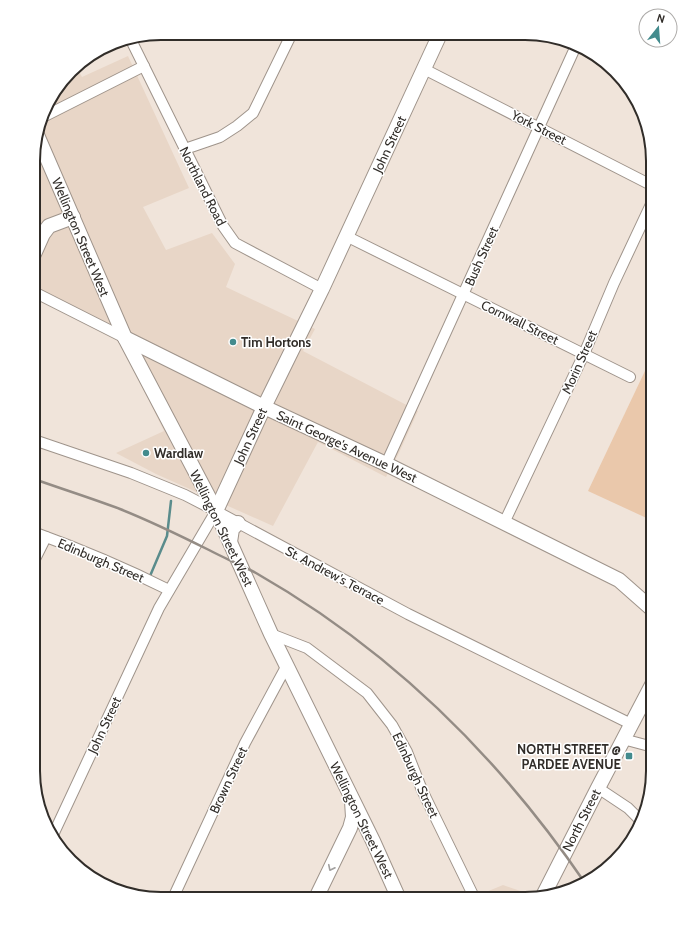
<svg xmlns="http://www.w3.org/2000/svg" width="686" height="932" font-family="Cabin,sans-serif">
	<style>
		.built { fill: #e8d6c7 }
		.green { fill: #eac8ab }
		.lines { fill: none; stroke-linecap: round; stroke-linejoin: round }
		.stream { stroke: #5a8c8c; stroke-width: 2.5 }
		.street-casing { stroke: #9f948b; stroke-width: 12 }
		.secondary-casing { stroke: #9f948b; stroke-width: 16 }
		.street { stroke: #fff; stroke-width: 10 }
		.secondary { stroke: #fff; stroke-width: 14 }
		.rail { stroke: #948c85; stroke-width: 2.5 }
		.oneway { stroke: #a2a09f }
		.poi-dot { fill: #438b8d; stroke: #fff; stroke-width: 1.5 }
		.labels { text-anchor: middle; stroke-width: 3; stroke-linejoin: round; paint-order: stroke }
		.street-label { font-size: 13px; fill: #312d29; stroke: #fff }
		.poi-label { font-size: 13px; font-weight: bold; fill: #312d29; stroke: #fff; text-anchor: start }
		.rim { fill: none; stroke: #312d29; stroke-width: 2 }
	</style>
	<rect width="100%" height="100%" fill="#f0e4da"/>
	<!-- built -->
	<g class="built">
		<polygon points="128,56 189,188 143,207 166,250 212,233 235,264 226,287 315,329 303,351 418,411 398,455 386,477 318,442 273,526 156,474 116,453 164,431 112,326 34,287 34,263 48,232 34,223 34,144 50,97 76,66 82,77"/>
		<polygon points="503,885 532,895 531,898 525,899 469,899"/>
	</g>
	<!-- green -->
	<polygon class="green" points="653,354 653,521 588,491"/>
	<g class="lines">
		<!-- stream -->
		<polyline class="stream" points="150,576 167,536 171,501"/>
		<defs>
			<g id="street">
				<polyline points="130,38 223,226 235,243 322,289"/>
				<polyline points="424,69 653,186"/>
				<polyline points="43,117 144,66"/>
				<polyline points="185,149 220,137 237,126 253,113 292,33"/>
				<polyline points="346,236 630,377"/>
				<polyline points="34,292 125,338"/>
				<polyline points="34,440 131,473 185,495 216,511 408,614 631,724"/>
				<polyline points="386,464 575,48"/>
				<polyline points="504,523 584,354 614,283 653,200"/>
				<path d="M33,532C80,549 125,568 169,590"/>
				<polyline points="33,563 46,537"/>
				<polyline points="271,634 307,648 367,693 392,725 407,752 422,790 475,899"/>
				<polyline points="623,739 653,747"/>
				<polyline points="598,788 628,808 639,819"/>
				<polyline points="53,835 159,608 216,511"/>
				<polyline points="173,898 245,743 287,665"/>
			</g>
			<g id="secondary">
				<polyline points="37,135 125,338 216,511 271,634 373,841 399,899"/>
				<polyline points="34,254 43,234 49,226 73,217"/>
				<polyline points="125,338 264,407 386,464 619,580 653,610"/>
				<polyline points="216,511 264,407 322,289 440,34"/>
				<polyline points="230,542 232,529 238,523"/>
				<polyline points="544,894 598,788 653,683"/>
				<polyline points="316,898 350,828 353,817 352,801"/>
			</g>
		</defs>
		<!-- street casing -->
		<use href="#street" class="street-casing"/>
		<!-- secondary casing -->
		<use href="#secondary" class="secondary-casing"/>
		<!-- street -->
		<use href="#street" class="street"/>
		<!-- secondary -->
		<use href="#secondary" class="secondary"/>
		<!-- rail -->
		<path class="rail" d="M34,479C62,489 91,498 120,509C150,521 179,535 209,550C224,558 241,565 256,573C389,649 499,757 585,883"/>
	</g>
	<!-- one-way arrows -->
	<defs><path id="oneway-chevron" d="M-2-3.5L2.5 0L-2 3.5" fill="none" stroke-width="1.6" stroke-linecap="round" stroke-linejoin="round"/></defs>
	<use class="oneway" href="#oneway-chevron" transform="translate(331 868) rotate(116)"/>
	<!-- markers -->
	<g class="poi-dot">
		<circle cx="233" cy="342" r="4"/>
		<circle cx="146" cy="453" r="4"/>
		<rect x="625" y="752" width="8" height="8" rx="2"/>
	</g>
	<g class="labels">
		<!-- street labels -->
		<g class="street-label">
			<text transform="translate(539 127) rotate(27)" y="5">York Street</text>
			<text transform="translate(389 144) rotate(-65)" y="5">John Street</text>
			<text transform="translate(203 186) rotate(63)" y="5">Northland Road</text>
			<text transform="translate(81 237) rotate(67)" y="5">Wellington Street West</text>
			<text transform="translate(481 256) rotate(-66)" y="5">Bush Street</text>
			<text transform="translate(520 322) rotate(26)" y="5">Cornwall Street</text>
			<text transform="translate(579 362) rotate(-66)" y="5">Morin Street</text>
			<text transform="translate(250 436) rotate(-65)" y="5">John Street</text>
			<text transform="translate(347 446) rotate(25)" y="5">Saint George's Avenue West</text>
			<text transform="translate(222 528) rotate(64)" y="5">Wellington Street West</text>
			<text transform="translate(101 560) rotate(23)" y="5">Edinburgh Street</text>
			<text transform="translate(335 575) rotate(28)" y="5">St. Andrew's Terrace</text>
			<text transform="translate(104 725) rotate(-65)" y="5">John Street</text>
			<text transform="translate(416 775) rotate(65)" y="5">Edinburgh Street</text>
			<text transform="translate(228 780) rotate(-65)" y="5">Brown Street</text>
			<text transform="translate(362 820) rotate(64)" y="5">Wellington Street West</text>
			<text transform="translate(581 820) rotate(-63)" y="5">North Street</text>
		</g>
		<!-- poi labels -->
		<g class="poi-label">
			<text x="241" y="347">Tim Hortons</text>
			<text x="154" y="458">Wardlaw</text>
			<text x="621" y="754" text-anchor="end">NORTH STREET @<tspan x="621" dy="15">PARDEE AVENUE</tspan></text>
		</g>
	</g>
	<!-- crop -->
	<path d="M0 0H686V932H0ZM161 40H525A121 121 0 0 1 646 161V771A121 121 0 0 1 525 892H161A121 121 0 0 1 40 771V161A121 121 0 0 1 161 40Z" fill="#fff" fill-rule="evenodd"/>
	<path class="rim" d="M161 40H525A121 121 0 0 1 646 161V771A121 121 0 0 1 525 892H161A121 121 0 0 1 40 771V161A121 121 0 0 1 161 40Z"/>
	<!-- north arrow -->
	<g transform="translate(658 28) rotate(17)"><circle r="19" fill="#ffffff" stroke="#adaba9"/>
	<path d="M0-3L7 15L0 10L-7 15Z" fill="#438b8d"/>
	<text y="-6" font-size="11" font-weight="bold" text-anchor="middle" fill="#312d29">N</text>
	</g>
</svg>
